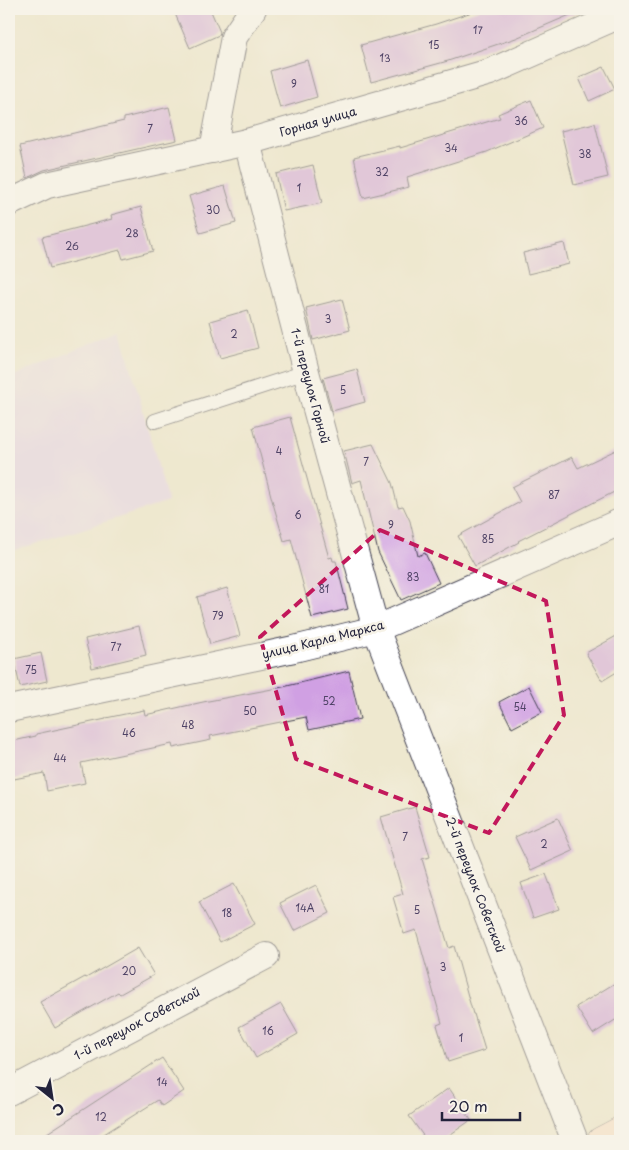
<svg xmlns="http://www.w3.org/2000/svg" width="629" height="1150" font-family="'Playpen Sans',sans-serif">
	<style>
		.built { fill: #e5d3f0 }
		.building { fill: #d0a0e3 }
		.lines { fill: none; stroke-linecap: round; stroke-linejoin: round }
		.lane-casing { stroke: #414051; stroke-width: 16 }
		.street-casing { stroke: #414051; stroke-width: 28 }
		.secondary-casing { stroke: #414051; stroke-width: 29 }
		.lane { stroke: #fff; stroke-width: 14 }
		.street { stroke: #fff; stroke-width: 26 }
		.secondary { stroke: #fde4d1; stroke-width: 28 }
		.marked { fill: none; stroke: #c2185b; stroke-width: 4; stroke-dasharray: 10 6; stroke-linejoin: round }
		.labels { text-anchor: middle; stroke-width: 5; stroke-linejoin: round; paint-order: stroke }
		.number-label { font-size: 10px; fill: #4e4265 }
		.street-label { font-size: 12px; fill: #22223b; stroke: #f7f3e8 }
	</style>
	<rect width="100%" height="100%" fill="#f7f3e8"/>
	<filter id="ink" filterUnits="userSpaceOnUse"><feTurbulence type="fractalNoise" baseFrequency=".02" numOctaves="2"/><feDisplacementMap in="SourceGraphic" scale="10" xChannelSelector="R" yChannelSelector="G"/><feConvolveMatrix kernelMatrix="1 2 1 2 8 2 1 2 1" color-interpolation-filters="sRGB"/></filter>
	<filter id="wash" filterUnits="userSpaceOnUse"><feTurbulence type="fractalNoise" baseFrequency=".0096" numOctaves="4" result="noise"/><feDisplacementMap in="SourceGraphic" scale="20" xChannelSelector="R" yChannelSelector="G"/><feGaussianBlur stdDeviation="1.12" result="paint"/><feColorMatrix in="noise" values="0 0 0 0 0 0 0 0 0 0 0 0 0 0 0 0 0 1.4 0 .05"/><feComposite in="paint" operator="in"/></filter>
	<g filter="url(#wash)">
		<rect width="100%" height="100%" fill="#eee8cf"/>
		<!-- built -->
		<polygon class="built" points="121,331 168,502 9,552 9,378"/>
		<g id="blocks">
			<!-- building -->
			<g class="building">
				<polygon points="173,9 210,9 220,32 219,35 190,48"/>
				<polygon points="481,9 584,9 516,38 448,61 371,82 361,45 436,24"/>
				<polygon points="307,60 317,97 280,108 270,71"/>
				<polygon points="604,67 615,89 589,101 579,78"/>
				<polygon points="531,100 543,128 487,152 407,177 409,187 363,198 354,157 400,146 400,148 500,118 498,114"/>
				<polygon points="169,107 177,140 44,170 27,178 20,146 124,121 124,118"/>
				<polygon points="595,123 608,177 574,185 561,131"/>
				<polygon points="313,165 322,203 284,211 276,174"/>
				<polygon points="225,186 236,223 200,233 189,196"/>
				<polygon points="141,207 153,251 123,259 120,250 50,268 42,237 112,219 111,215"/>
				<polygon points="564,243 569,264 528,274 523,253"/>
				<polygon points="342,299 350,330 313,340 306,308"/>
				<polygon points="248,310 258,348 220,358 210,321"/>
				<polygon points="357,369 365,402 332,411 323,378"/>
				<polygon points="290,417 329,558 332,557 333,561 336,561 348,609 312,618 291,539 284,541 272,500 253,427"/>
				<polygon points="373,444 392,483 398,507 403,506 410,521 418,556 425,553 439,583 401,600 378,552 361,480 352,483 344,451"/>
				<polygon points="620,448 620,489 518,541 519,542 475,566 458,536 520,502 512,487 572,457 578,468"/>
				<polygon points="227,588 240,636 210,644 197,597"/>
				<polygon points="139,626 146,655 92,668 85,639"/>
				<polygon points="620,634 620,670 602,681 586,653"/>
				<polygon points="41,653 47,681 20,687 14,659"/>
				<polygon points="349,671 360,719 309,730 306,717 210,736 211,740 173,748 172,744 81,763 85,783 47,791 44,773 9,780 9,742 36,736 36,734 106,719 106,718 144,710 145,715 203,702 283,687"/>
				<polygon points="529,686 542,712 512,728 499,702"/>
				<polygon points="415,807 430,857 422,859 449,948 454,946 473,1014 474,1014 485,1050 448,1062 437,1025 442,1023 416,930 404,934 393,897 403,894 381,817"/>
				<polygon points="558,818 573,851 531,870 515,837"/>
				<polygon points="546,874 559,909 533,918 521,883"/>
				<polygon points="234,884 255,924 220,942 199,902"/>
				<polygon points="316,885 330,913 294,931 280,903"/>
				<polygon points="138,948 154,975 120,994 118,992 55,1028 40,1002 85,977 86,978"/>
				<polygon points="620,980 620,1017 593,1034 576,1007"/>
				<polygon points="281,1004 298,1034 256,1058 239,1027"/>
				<polygon points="162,1058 184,1091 162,1106 158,1100 93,1141 35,1141"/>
				<polygon points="449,1088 471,1120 441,1141 427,1141 409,1116"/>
			</g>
		</g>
	</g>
	<g filter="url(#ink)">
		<use href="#blocks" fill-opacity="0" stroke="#414051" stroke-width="1"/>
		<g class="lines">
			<defs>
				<polyline id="lane" points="155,421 306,372"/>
				<g id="street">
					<polyline points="247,142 306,372 376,629 575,1141"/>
					<polyline points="213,150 234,37 253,9"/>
					<polyline points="9,203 47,185 247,142 490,72 620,15"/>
					<polyline points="9,709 294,649 376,629 620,522"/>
					<polyline points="9,1092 266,956"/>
				</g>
				<polyline id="secondary" points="601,1141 620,1131"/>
			</defs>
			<!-- lane casing -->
			<use href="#lane" class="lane-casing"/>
			<!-- street casing -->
			<use href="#street" class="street-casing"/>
			<!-- secondary casing -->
			<use href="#secondary" class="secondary-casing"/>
			<!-- lane -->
			<use href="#lane" class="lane"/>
			<!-- street -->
			<use href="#street" class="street"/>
			<!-- secondary -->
			<use href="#secondary" class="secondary"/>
		</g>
	</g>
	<!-- marked area -->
	<path d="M0 0H629V1150H0ZM380,530L546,601L564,715L489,833L296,759L260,637Z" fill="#eee8cf" fill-opacity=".55" fill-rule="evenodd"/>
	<path class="marked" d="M380,530L546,601L564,715L489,833L296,759L260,637Z"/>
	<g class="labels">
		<!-- number labels -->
		<g class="number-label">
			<text x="478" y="34">17</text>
			<text x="434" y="49">15</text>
			<text x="385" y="62">13</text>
			<text x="294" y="88">9</text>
			<text x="521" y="125">36</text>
			<text x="150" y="133">7</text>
			<text x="451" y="152">34</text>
			<text x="585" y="158">38</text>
			<text x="382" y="176">32</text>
			<text x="299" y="192">1</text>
			<text x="213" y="214">30</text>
			<text x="132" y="237">28</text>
			<text x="72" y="250">26</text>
			<text x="328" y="323">3</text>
			<text x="234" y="338">2</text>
			<text x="343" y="394">5</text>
			<text x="279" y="455">4</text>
			<text x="366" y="466">7</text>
			<text x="554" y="499">87</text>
			<text x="298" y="519">6</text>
			<text x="391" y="529">9</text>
			<text x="488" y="543">85</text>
			<text x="413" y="581">83</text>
			<text x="324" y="593">81</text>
			<text x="218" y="620">79</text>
			<text x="116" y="651">77</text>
			<text x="31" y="674">75</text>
			<text x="329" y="705">52</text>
			<text x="520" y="711">54</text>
			<text x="250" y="715">50</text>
			<text x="188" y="729">48</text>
			<text x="129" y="737">46</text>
			<text x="60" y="762">44</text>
			<text x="405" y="841">7</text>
			<text x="544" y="848">2</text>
			<text x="305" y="912">14А</text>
			<text x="417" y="914">5</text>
			<text x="227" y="917">18</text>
			<text x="443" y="971">3</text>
			<text x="129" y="975">20</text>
			<text x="268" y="1035">16</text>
			<text x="461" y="1042">1</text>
			<text x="162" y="1086">14</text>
			<text x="101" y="1121">12</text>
		</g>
		<!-- street labels -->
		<g class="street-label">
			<text transform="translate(318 122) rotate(-16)" y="4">Горная улица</text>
			<text transform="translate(310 386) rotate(75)" y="4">1-й переулок Горной</text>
			<text transform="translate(323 640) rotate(-14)" y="4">улица Карла Маркса</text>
			<text transform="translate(475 885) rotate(69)" y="4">2-й переулок Советской</text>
			<text transform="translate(137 1024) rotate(-28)" y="4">1-й переулок Советской</text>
		</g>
	</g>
	<!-- margin -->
	<rect width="629" height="1150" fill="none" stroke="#f7f3e8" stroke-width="30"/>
	<!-- north arrow -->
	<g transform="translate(52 1098) rotate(150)" stroke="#f7f3e8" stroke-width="4" paint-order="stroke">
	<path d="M0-4L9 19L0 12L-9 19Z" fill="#22223b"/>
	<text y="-8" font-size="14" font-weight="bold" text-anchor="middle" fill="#22223b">С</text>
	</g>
	<!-- scale -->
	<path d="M442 1112v8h78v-8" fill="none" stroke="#22223b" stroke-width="2.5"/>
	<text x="449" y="1112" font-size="15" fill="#22223b" stroke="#f7f3e8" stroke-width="4" paint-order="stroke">20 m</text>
</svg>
